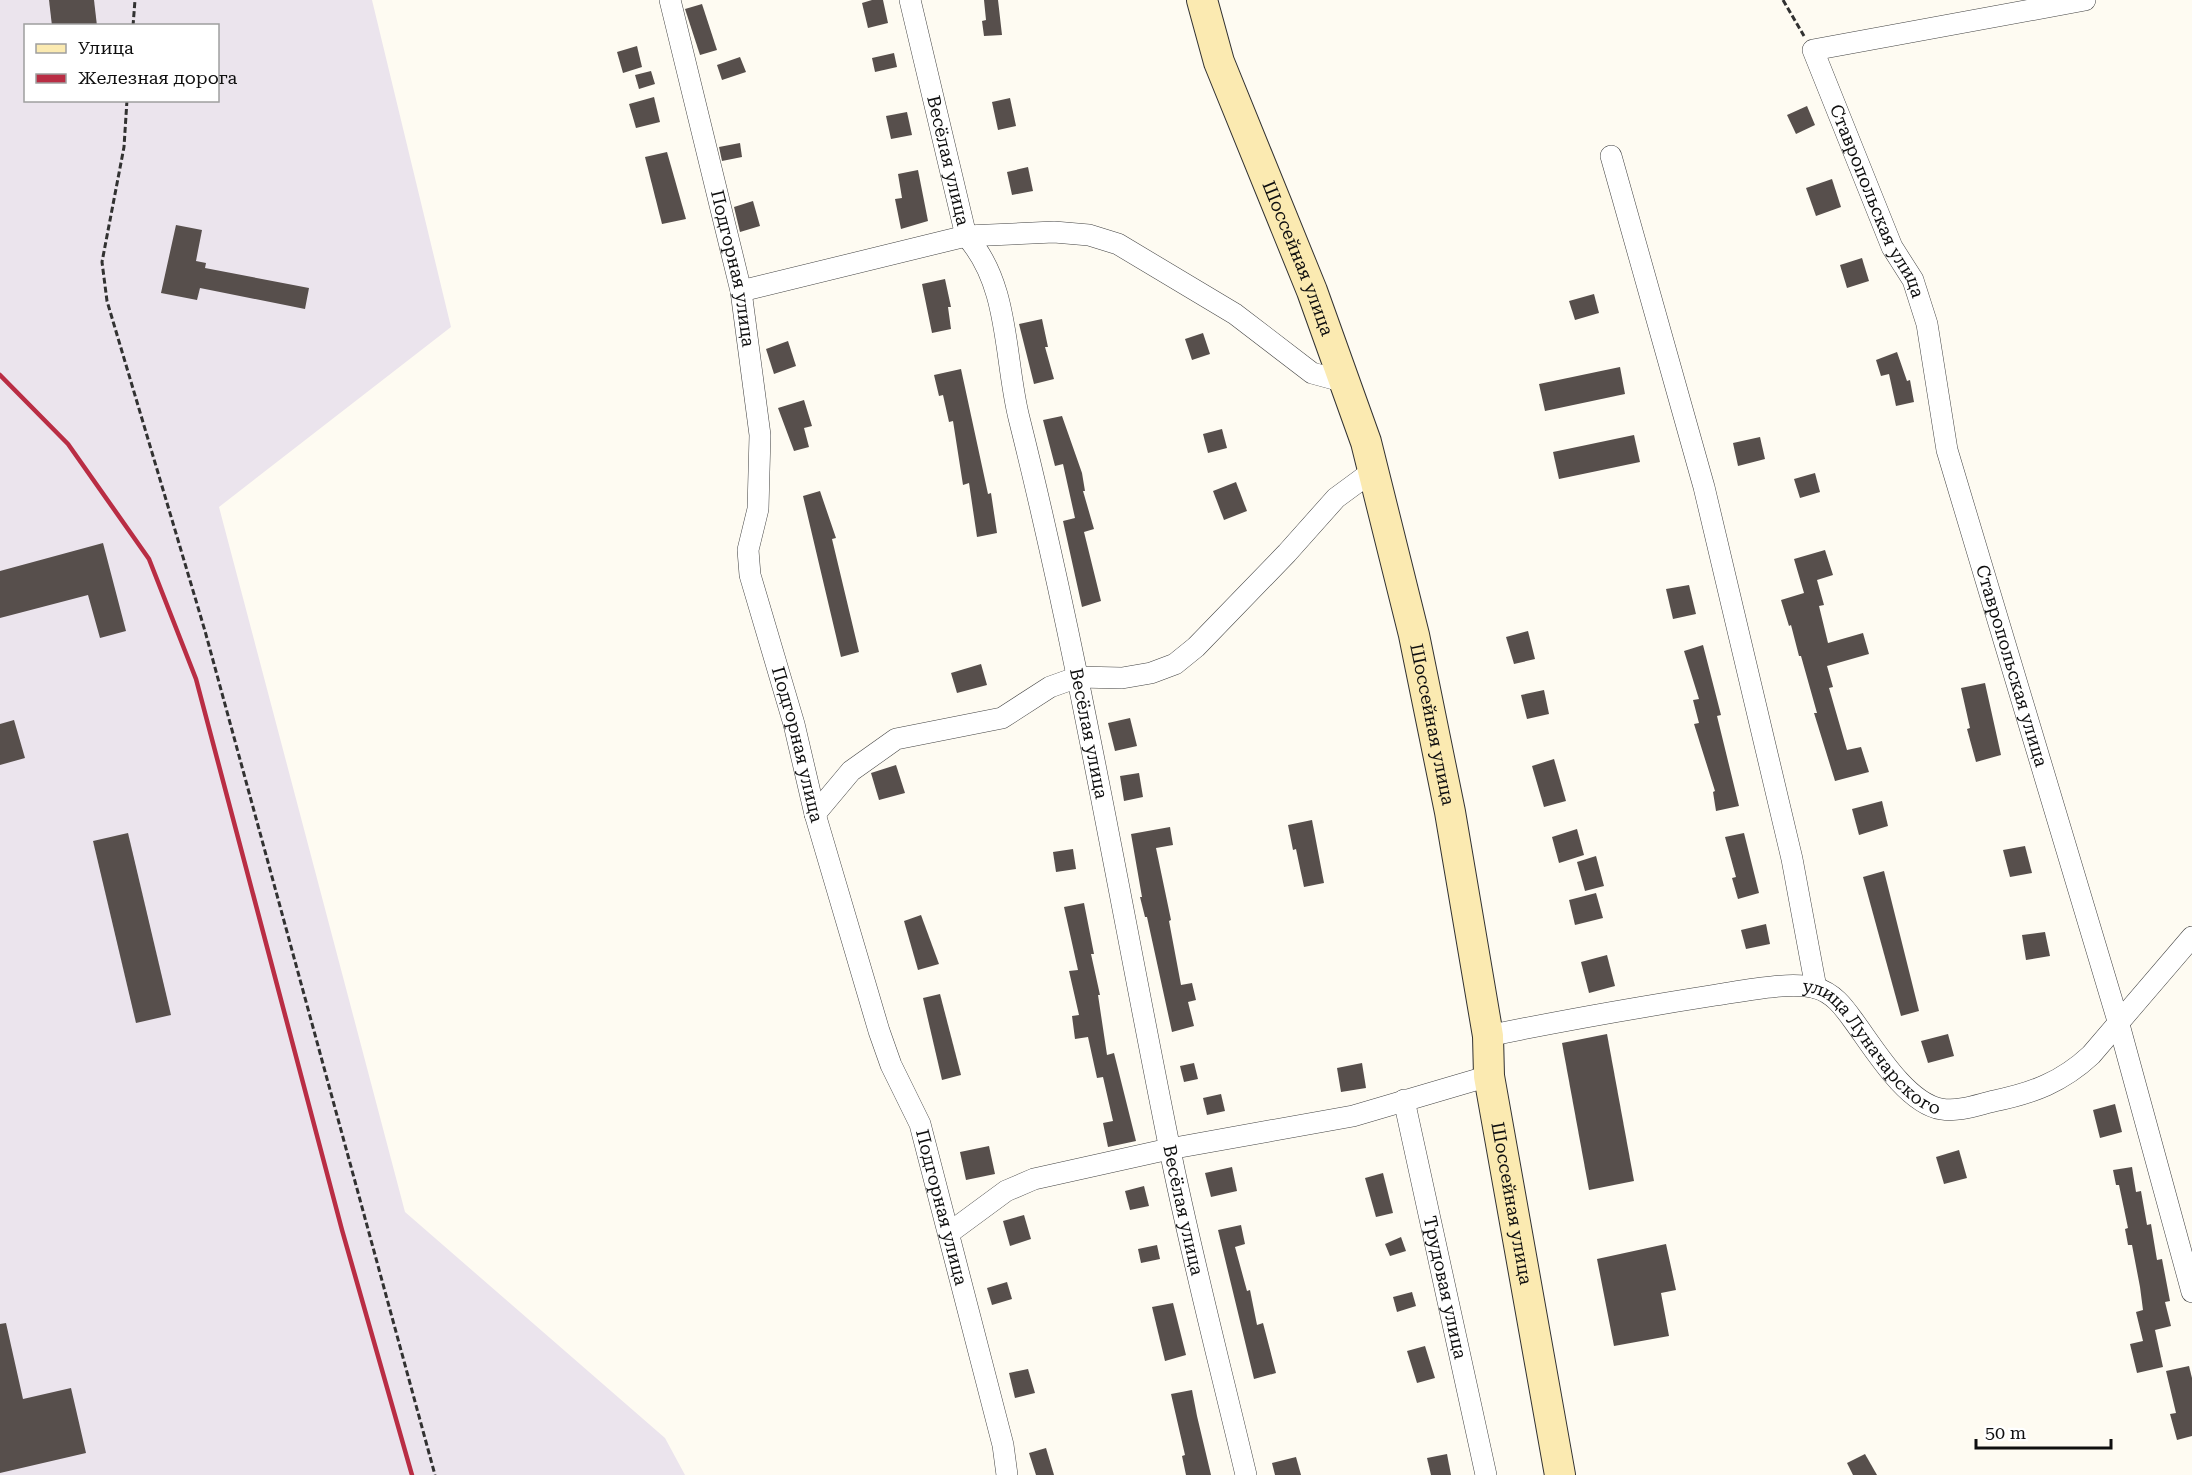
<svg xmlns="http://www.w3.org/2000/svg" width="2192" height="1475" font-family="'Roboto Serif',serif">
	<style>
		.industrial { fill: #ebe4ed; fill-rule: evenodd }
		.building { fill: #574f4c }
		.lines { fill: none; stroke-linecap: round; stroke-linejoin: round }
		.minor-casing { stroke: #424242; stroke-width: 22 }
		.secondary-casing { stroke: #313131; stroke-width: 32 }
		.path { stroke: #313131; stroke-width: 3; stroke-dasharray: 6 3; stroke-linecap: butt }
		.minor { stroke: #fff; stroke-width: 21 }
		.secondary { stroke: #fbeab1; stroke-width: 30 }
		.rail { stroke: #b92d44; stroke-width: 4.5 }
		.labels { text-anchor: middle; stroke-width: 6; stroke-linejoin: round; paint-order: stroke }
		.street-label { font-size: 18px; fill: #0f0f0f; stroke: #fff }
	</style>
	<rect width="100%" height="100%" fill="#fefbf2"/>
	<!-- industrial -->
	<path class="industrial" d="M0,0H372L451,327L219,507L405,1212L665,1438L685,1475H0ZM26,26H218V100H26Z"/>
	<!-- building -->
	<g class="building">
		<polygon points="49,0 94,0 97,26 52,26"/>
		<polygon points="872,0 883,0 888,23 868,28 862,3"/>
		<polygon points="984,0 998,0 1002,35 984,36 982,21 986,20"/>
		<polygon points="702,4 717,50 700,55 685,9"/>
		<polygon points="637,46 642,67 623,73 617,52"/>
		<polygon points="894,53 897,67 875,72 872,58"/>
		<polygon points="740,57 746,72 722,80 717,65"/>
		<polygon points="651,71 655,84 639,89 635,75"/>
		<polygon points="654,97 660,122 636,128 629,104"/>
		<polygon points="1010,98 1016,126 998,130 992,102"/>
		<polygon points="1807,106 1815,125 1796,134 1787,115"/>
		<polygon points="907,112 912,135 891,139 886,116"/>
		<polygon points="740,143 742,157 722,161 719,147"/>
		<polygon points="667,152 686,219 662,224 645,157"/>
		<polygon points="1028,167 1033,191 1012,195 1007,172"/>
		<polygon points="918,170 928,221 901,229 895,199 902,198 898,174"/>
		<polygon points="1832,179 1841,207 1816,216 1806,188"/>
		<polygon points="753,201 760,226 740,232 734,207"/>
		<polygon points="176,225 202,230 196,261 206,263 205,268 309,288 305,309 200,288 197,300 161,293"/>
		<polygon points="1862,258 1869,281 1847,288 1840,265"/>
		<polygon points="945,279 951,307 948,307 951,329 932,333 922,284"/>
		<polygon points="1594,294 1599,313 1575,320 1569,301"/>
		<polygon points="1042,319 1048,347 1045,347 1054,379 1034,384 1019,324"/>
		<polygon points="1203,333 1210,354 1192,360 1185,339"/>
		<polygon points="788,341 796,366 774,374 766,349"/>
		<polygon points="1897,352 1907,381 1910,380 1914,402 1896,406 1889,374 1881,376 1876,360"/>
		<polygon points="1620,367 1625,394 1545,411 1539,384"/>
		<polygon points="961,369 988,494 991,493 997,533 977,537 969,483 963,485 953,421 949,422 943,395 939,396 934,375"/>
		<polygon points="804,400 812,426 804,428 809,447 794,451 778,408"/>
		<polygon points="1062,416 1082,473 1085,491 1083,491 1094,529 1084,532 1101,601 1082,607 1063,521 1075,518 1063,464 1055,466 1043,420"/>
		<polygon points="1222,429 1227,448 1208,453 1203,434"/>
		<polygon points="1634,435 1640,462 1559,479 1553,452"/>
		<polygon points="1760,437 1765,459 1738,466 1733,443"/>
		<polygon points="1815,473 1820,492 1800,498 1794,479"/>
		<polygon points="1236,482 1247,511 1224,520 1213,491"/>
		<polygon points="820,491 836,538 832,539 859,652 841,657 803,496"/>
		<polygon points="103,543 126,631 100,638 88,595 0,618 0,571"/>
		<polygon points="1825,550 1833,575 1817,580 1824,605 1819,606 1828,643 1863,633 1869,654 1827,666 1833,687 1829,688 1847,750 1861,747 1869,772 1835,781 1814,713 1817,713 1801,656 1799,656 1791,625 1789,626 1781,600 1804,593 1794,559"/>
		<polygon points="1689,585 1696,614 1673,619 1666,589"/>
		<polygon points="1528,631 1535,659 1514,664 1506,637"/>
		<polygon points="1703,645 1721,715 1717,716 1739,806 1716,811 1713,792 1715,791 1694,724 1699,723 1693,700 1699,699 1684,651"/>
		<polygon points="981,664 987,685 957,693 951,673"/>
		<polygon points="1985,683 2001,755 1976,762 1967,729 1970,728 1961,688"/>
		<polygon points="1544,690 1549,714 1527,719 1521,695"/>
		<polygon points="1130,718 1137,746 1115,751 1108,723"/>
		<polygon points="14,720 25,758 0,765 0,724"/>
		<polygon points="1554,759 1566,801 1544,807 1532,766"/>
		<polygon points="896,765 905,793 879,800 871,773"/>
		<polygon points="1139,773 1143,797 1124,801 1120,776"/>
		<polygon points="1882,801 1888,826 1859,835 1852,809"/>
		<polygon points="1312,820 1324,883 1304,887 1296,849 1293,850 1288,825"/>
		<polygon points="1170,827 1173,845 1156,848 1171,920 1169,921 1181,985 1192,983 1196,1000 1188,1002 1194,1026 1172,1032 1147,917 1145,917 1140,897 1142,897 1131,834"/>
		<polygon points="1577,829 1584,855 1559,863 1552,837"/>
		<polygon points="128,833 171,1015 136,1023 93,841"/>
		<polygon points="1744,833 1759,893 1738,899 1732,878 1736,877 1725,837"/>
		<polygon points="2025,846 2032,873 2010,877 2003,850"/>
		<polygon points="1073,849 1076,869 1056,872 1053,852"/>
		<polygon points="1596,856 1604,886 1585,891 1577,862"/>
		<polygon points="1884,871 1919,1011 1901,1016 1863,877"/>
		<polygon points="1596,893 1603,918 1575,925 1569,900"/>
		<polygon points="1084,903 1094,954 1091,954 1100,995 1098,995 1107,1055 1114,1053 1136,1141 1108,1147 1103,1123 1113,1121 1103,1077 1097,1078 1088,1037 1075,1039 1072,1016 1079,1015 1069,971 1078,970 1064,907"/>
		<polygon points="921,915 939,964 918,970 904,921"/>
		<polygon points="1766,924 1770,944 1746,949 1741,930"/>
		<polygon points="2045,932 2050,956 2026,960 2022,935"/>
		<polygon points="1607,955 1615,986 1589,993 1581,962"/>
		<polygon points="940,994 961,1075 942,1080 923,998"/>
		<polygon points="1607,1034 1634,1181 1589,1190 1562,1043"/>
		<polygon points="1948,1034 1954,1056 1928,1063 1921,1041"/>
		<polygon points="1194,1063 1198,1079 1184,1082 1180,1066"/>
		<polygon points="1362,1063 1366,1088 1341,1092 1337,1068"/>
		<polygon points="1221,1094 1225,1111 1207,1115 1203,1098"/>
		<polygon points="2115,1104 2122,1132 2100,1138 2093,1110"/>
		<polygon points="989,1146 995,1174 966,1180 960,1152"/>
		<polygon points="1959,1150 1967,1178 1944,1184 1936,1157"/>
		<polygon points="1232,1167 1237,1191 1211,1197 1205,1173"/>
		<polygon points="2132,1167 2136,1192 2141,1191 2147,1225 2151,1224 2157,1260 2162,1259 2170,1301 2165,1302 2171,1326 2155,1330 2163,1367 2137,1373 2130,1344 2143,1341 2136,1312 2143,1310 2140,1287 2132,1245 2128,1245 2125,1229 2128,1228 2119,1185 2116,1185 2113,1170"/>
		<polygon points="1383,1173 1393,1213 1376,1217 1365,1178"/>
		<polygon points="1144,1186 1149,1206 1130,1210 1125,1191"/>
		<polygon points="1024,1215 1031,1239 1010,1246 1003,1221"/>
		<polygon points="1241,1225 1245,1244 1235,1247 1247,1291 1250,1290 1257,1325 1263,1323 1276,1373 1254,1379 1218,1230"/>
		<polygon points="1401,1237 1406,1251 1390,1256 1385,1244"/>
		<polygon points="1666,1244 1676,1290 1661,1293 1669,1336 1614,1346 1597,1259"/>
		<polygon points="1157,1245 1160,1259 1141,1263 1138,1249"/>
		<polygon points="1007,1282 1012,1299 992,1305 987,1288"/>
		<polygon points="1412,1292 1416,1306 1397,1312 1393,1297"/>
		<polygon points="1173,1303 1186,1355 1165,1361 1152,1307"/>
		<polygon points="6,1323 23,1399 71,1388 86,1453 0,1473 0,1324"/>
		<polygon points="1425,1346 1435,1378 1417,1383 1407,1351"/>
		<polygon points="2189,1366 2192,1378 2192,1436 2177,1440 2170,1414 2176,1413 2166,1371"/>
		<polygon points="1028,1369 1035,1393 1015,1398 1009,1373"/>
		<polygon points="1192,1390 1197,1416 1211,1475 1186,1475 1182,1456 1185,1455 1171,1394"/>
		<polygon points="1046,1448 1054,1475 1036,1475 1029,1453"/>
		<polygon points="1447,1454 1451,1475 1431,1475 1427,1458"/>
		<polygon points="1865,1454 1877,1475 1853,1475 1847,1463"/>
		<polygon points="1296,1457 1301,1475 1275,1475 1272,1463"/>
	</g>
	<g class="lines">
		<defs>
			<g id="minor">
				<path id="s1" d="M670,0L741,291L760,435L758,509L748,550L750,575L794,724L815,814L879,1031L891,1065L920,1124L1003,1445L1007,1475"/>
				<path id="s2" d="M910,0L966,236C1010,284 1004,358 1019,418C1079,658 1120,902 1169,1145C1191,1255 1220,1365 1246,1475"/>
				<path id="s3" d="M2085,0L1813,50L1892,247L1913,280L1927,324L1947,450L2118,1021L2192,1292"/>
				<polyline points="1611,156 1704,487 1792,859 1816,988"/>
				<polyline points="741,291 966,236 1054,232 1089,235 1118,244 1235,314 1312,373 1345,382"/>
				<polyline points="815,814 851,771 896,739 1002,718 1050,687 1078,677 1122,678 1151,673 1175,664 1196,647 1287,553 1336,498 1374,470"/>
				<path id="s4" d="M1488,1036C1564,1020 1640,1007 1716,995C1743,991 1790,981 1816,988C1833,993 1843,1006 1853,1020C1873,1047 1906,1103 1941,1109C1959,1112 1977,1105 1994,1101C2033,1093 2062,1082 2091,1055L2192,937"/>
				<path id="s5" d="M1404,1100L1486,1475"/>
				<polyline points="949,1233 1006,1191 1034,1179 1169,1149 1353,1116 1489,1076"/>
			</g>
			<g id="secondary">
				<path id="s6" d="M1202,0L1219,62L1312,291L1366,442L1414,635L1450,812L1488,1036L1489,1076L1560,1475"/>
			</g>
		</defs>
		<!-- minor casing -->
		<use href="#minor" class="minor-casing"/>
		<!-- secondary casing -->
		<use href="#secondary" class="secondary-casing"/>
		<!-- path -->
		<g class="path">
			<polyline points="1783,0 1804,36"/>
			<polyline points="133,26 135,0"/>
			<polyline points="127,100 124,147 102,262 107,301 205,631 435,1475"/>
		</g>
		<!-- minor -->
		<use href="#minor" class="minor"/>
		<!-- secondary -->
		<use href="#secondary" class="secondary"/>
		<!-- rail -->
		<polyline class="rail" points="0,375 68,444 149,559 196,679 342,1230 412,1475"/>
	</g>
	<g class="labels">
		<!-- street labels -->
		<g class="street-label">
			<text dy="6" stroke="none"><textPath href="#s2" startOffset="165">Весёлая улица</textPath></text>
			<text dy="6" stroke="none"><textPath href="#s3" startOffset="441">Ставропольская улица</textPath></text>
			<text dy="6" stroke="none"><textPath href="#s6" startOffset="276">Шоссейная улица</textPath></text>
			<text dy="6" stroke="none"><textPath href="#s1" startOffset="276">Подгорная улица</textPath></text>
			<text dy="6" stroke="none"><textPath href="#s3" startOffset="927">Ставропольская улица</textPath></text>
			<text dy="6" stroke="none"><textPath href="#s6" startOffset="762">Шоссейная улица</textPath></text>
			<text dy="6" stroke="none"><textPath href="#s2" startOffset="758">Весёлая улица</textPath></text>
			<text dy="6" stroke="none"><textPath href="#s1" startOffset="762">Подгорная улица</textPath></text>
			<text dy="6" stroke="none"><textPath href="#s4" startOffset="414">улица Луначарского</textPath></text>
			<text dy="6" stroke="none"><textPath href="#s6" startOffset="1248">Шоссейная улица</textPath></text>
			<text dy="6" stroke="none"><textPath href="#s1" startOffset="1248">Подгорная улица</textPath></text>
			<text dy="6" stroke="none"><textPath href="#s2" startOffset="1244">Весёлая улица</textPath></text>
			<text dy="6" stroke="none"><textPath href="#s5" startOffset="192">Трудовая улица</textPath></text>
		</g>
	</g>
	<!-- legend -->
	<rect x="24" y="24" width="195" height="78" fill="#ffffff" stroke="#9f9f9f" stroke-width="1.5"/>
	<rect x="36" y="44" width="30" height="9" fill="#fbeab1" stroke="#9f9f9f" stroke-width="1.5"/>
	<text x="78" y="54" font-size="18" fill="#0f0f0f">Улица</text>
	<rect x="36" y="74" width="30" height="9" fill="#b92d44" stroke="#9f9f9f" stroke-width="1.5"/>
	<text x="78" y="84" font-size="18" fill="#0f0f0f">Железная дорога</text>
	<!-- scale -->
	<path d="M1976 1439v9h135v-9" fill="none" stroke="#0f0f0f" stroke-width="3"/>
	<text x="1985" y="1439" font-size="18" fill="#0f0f0f" stroke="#ffffff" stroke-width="4.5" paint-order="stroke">50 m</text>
</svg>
